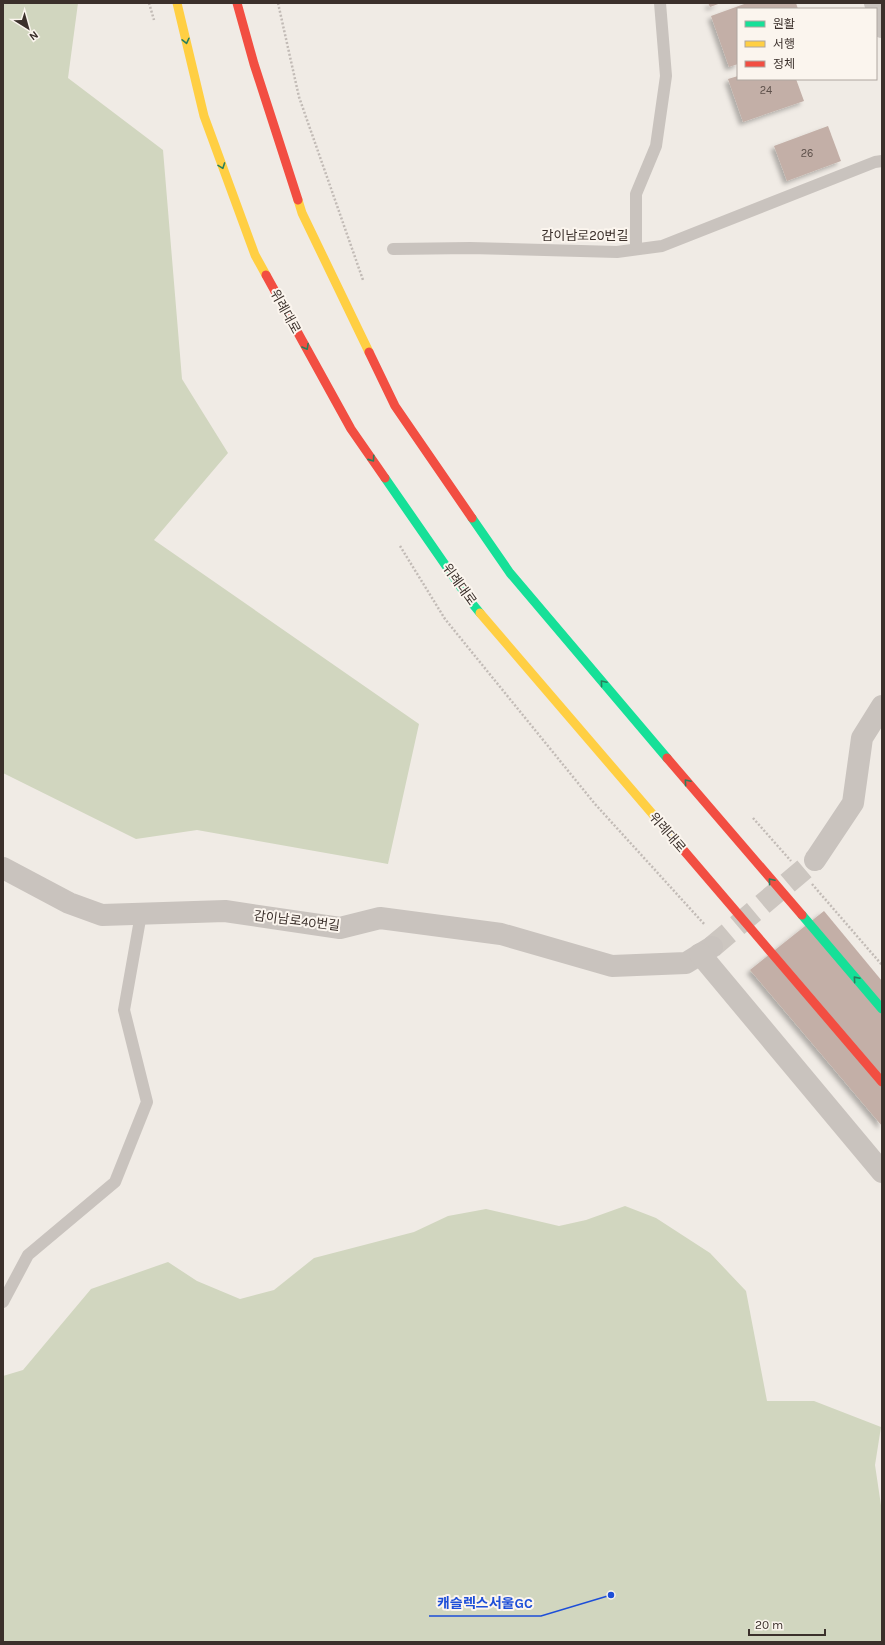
<svg xmlns="http://www.w3.org/2000/svg" width="885" height="1645" font-family="Karla,'Noto Sans KR',sans-serif">
	<style>
		.green { fill: #d1d6bf }
		.building { fill: #c3afa7; filter: url(#shadow) }
		.lines { fill: none; stroke-linecap: round; stroke-linejoin: round }
		.street-tunnel { stroke: #ccc6c0; stroke-width: 22; stroke-dasharray: 22 11; stroke-linecap: butt }
		.path { stroke: #c2bbb6; stroke-width: 2.5; stroke-dasharray: 2 2; stroke-linecap: butt }
		.lane { stroke: #c9c3be; stroke-width: 12 }
		.street { stroke: #c9c3be; stroke-width: 22 }
		.fast { stroke: #16e098; stroke-width: 9 }
		.slow { stroke: #ffcf43; stroke-width: 9 }
		.jam { stroke: #f24e42; stroke-width: 9 }
		.oneway { stroke: #2a7f5c }
		.labels { text-anchor: middle; stroke-width: 4; stroke-linejoin: round; paint-order: stroke }
		.number-label { font-size: 11px; fill: #5d504a }
		.street-label { font-size: 13px; fill: #3b302b; stroke: #fbf5ee }
		.leader { fill: none; stroke: #1d4ed8; stroke-width: 1.5 }
		.callout-dot { fill: #1d4ed8; stroke: #fbf5ee; stroke-width: 1.5 }
		.callout-label { font-size: 14px; text-anchor: middle; font-weight: bold; fill: #1d4ed8; stroke: #fbf5ee; stroke-width: 4; stroke-linejoin: round; paint-order: stroke }
	</style>
	<defs>
		<filter id="shadow"><feDropShadow dx="-3.5" dy="3.5" stdDeviation="2" flood-color="#0004"/></filter>
	</defs>
	<rect width="100%" height="100%" fill="#f0ebe5"/>
	<!-- green -->
	<g class="green">
		<polygon points="3,3 78,3 68,78 163,150 182,379 228,453 154,540 419,724 388,864 197,830 136,839 3,773"/>
		<polygon points="625,1206 656,1218 710,1253 746,1291 767,1401 814,1401 881,1427 875,1465 882,1512 882,1642 3,1642 3,1376 23,1370 91,1289 168,1262 197,1281 240,1299 274,1290 314,1258 414,1232 448,1216 486,1209 559,1226 586,1220"/>
	</g>
	<!-- building -->
	<g class="building">
		<polygon points="708,3 721,3 710,7"/>
		<polygon points="747,3 796,3 798,9 738,9 738,64 729,67 711,16"/>
		<polygon points="738,76 738,79 796,79 804,101 743,122 728,79"/>
		<polygon points="828,126 841,161 787,181 774,146"/>
		<polygon points="824,911 882,981 882,1126 750,970"/>
	</g>
	<g class="lines">
		<!-- street-tunnel -->
		<polyline class="street-tunnel" points="712,947 815,860"/>
		<!-- path -->
		<g class="path">
			<polyline points="149,3 154,20"/>
			<polyline points="278,3 299,97 363,280"/>
			<polyline points="400,546 445,619 595,804 705,925"/>
			<polyline points="753,818 791,861"/>
			<polyline points="812,884 882,965"/>
		</g>
		<!-- lane -->
		<g class="lane">
			<polyline points="393,249 470,248 617,252 662,246 875,162 882,161"/>
			<polyline points="636,249 636,194 656,146 666,76 660,3"/>
			<polyline points="3,1302 28,1255 115,1182 147,1102 124,1010 141,914"/>
		</g>
		<!-- street -->
		<g class="street">
			<polyline points="875,3 882,27"/>
			<polyline points="815,860 853,803 862,738 882,706"/>
			<polyline points="3,868 69,903 102,915 225,911 340,928 380,918 501,934 612,966 686,963 712,947"/>
			<polyline points="700,954 882,1172"/>
		</g>
		<!-- fast -->
		<g class="fast">
			<polyline points="385,478 471,602 480,613"/>
			<polyline points="472,518 510,573 667,758"/>
			<polyline points="802,915 882,1009"/>
		</g>
		<!-- slow -->
		<g class="slow">
			<polyline points="177,3 204,116 255,255 266,275"/>
			<polyline points="298,200 302,213 369,352"/>
			<polyline points="480,613 680,846"/>
		</g>
		<!-- jam -->
		<g class="jam">
			<polyline points="237,3 254,64 298,200"/>
			<polyline points="266,275 351,429 385,478"/>
			<polyline points="369,352 395,406 472,518"/>
			<polyline points="667,758 802,915"/>
			<polyline points="680,846 882,1082"/>
		</g>
	</g>
	<!-- one-way arrows -->
	<defs><path id="oneway-chevron" d="M-2-3.5L2.5 0L-2 3.5" fill="none" stroke-width="1.6" stroke-linecap="round" stroke-linejoin="round"/></defs>
	<g class="oneway">
		<use href="#oneway-chevron" transform="translate(186 41) rotate(77)"/>
		<use href="#oneway-chevron" transform="translate(222 166) rotate(70)"/>
		<use href="#oneway-chevron" transform="translate(306 347) rotate(61)"/>
		<use href="#oneway-chevron" transform="translate(372 459) rotate(55)"/>
		<use href="#oneway-chevron" transform="translate(603 683) rotate(-130)"/>
		<use href="#oneway-chevron" transform="translate(687 782) rotate(-130)"/>
		<use href="#oneway-chevron" transform="translate(771 881) rotate(-130)"/>
		<use href="#oneway-chevron" transform="translate(856 979) rotate(-131)"/>
	</g>
	<g class="labels">
		<!-- number labels -->
		<g class="number-label">
			<text x="766" y="94">24</text>
			<text x="807" y="157">26</text>
		</g>
		<!-- street labels -->
		<g class="street-label">
			<text x="585" y="240">감이남로20번길</text>
			<text transform="translate(286 311) rotate(61)" y="5">위례대로</text>
			<text transform="translate(460 584) rotate(54)" y="5">위례대로</text>
			<text transform="translate(668 832) rotate(49)" y="5">위례대로</text>
			<text transform="translate(297 920) rotate(7)" y="5">감이남로40번길</text>
		</g>
	</g>
	<!-- callouts -->
	<path class="leader" d="M611 1595L541 1616H429"/>
	<circle class="callout-dot" cx="611" cy="1595" r="4"/>
	<g class="callout-label">
		<text x="485" y="1608">캐슬렉스서울GC</text>
	</g>
	<!-- border -->
	<rect width="885" height="1645" fill="none" stroke="#3b302b" stroke-width="8"/>
	<!-- legend -->
	<rect x="737" y="8" width="140" height="72" fill="#fbf5ee" stroke="#aea6a0"/>
	<rect x="745" y="21" width="20" height="6" fill="#16e098" stroke="#aea6a0"/>
	<text x="773" y="28" font-size="12" fill="#3b302b">원활</text>
	<rect x="745" y="41" width="20" height="6" fill="#ffcf43" stroke="#aea6a0"/>
	<text x="773" y="48" font-size="12" fill="#3b302b">서행</text>
	<rect x="745" y="61" width="20" height="6" fill="#f24e42" stroke="#aea6a0"/>
	<text x="773" y="68" font-size="12" fill="#3b302b">정체</text>
	<!-- north arrow -->
	<g transform="translate(28 28) rotate(143)" stroke="#fbf5ee" stroke-width="3" paint-order="stroke">
	<path d="M0-3L7 15L0 10L-7 15Z" fill="#3b302b"/>
	<text y="-6" font-size="11" font-weight="bold" text-anchor="middle" fill="#3b302b">N</text>
	</g>
	<!-- scale -->
	<path d="M749 1629v6h76v-6" fill="none" stroke="#3b302b" stroke-width="2"/>
	<text x="755" y="1629" font-size="12" fill="#3b302b" stroke="#fbf5ee" stroke-width="3" paint-order="stroke">20 m</text>
</svg>
